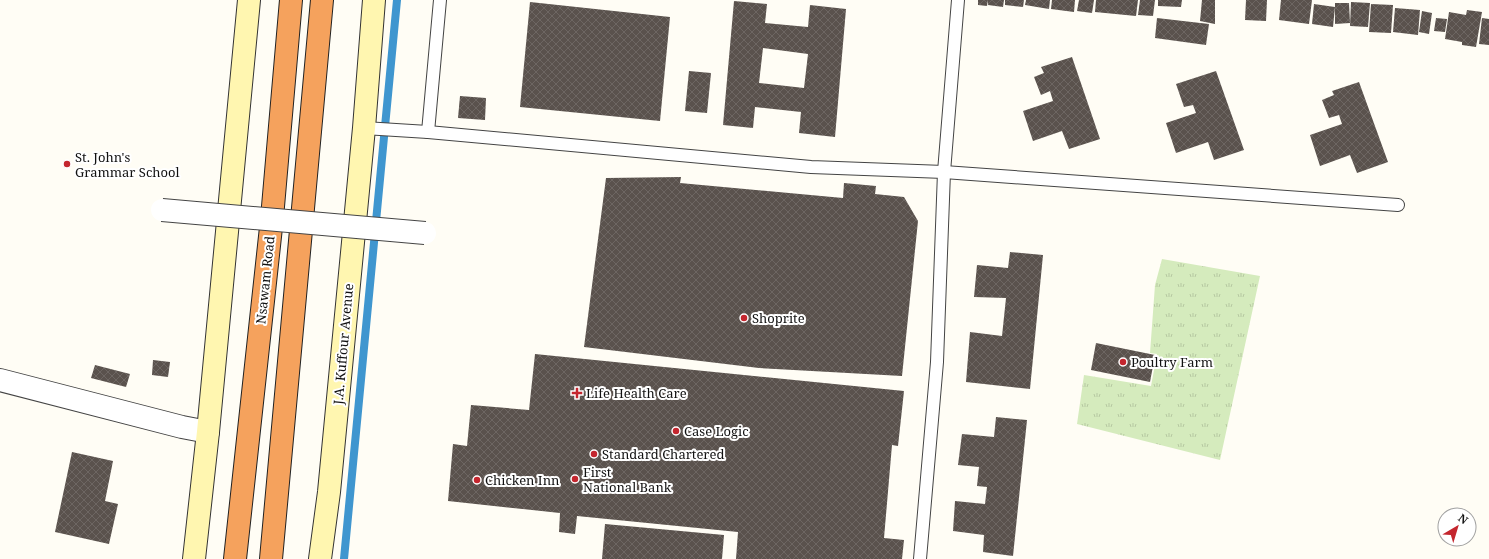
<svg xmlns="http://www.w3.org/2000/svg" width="1489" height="559" font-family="'Noto Serif',serif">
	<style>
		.grass { fill: url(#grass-tufts) }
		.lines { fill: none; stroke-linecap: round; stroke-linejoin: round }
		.stream { stroke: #3f96cf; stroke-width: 8 }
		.building { fill: url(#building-cross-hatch); fill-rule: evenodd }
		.lane-casing { stroke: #444; stroke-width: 14 }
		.street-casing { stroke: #444; stroke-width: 24 }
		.secondary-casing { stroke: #333; stroke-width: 24 }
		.highway-casing { stroke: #222; stroke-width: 24 }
		.lane { stroke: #fff; stroke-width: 12 }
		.street { stroke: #fff; stroke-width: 22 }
		.secondary { stroke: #fff6b0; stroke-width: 22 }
		.highway { stroke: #f5a25d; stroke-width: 22 }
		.street-bridge-casing { stroke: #444; stroke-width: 24; stroke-linecap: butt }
		.street-bridge { stroke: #fff; stroke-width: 22 }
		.poi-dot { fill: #c4262e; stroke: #fff; stroke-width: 1.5 }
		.labels { text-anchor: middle; stroke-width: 4; stroke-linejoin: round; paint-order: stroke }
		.poi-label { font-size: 13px; fill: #111; stroke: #fff; text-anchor: start }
		.street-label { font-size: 13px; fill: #111; stroke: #fff }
	</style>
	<defs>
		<pattern id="grass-tufts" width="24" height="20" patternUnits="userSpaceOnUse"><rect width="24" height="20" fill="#d5ebbd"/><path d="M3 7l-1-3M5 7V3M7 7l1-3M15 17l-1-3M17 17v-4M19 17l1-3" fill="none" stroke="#b6c8a1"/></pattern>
		<pattern id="building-cross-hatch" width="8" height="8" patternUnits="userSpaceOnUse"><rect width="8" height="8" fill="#5a524d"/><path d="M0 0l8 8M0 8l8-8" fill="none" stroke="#6d6662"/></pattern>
	</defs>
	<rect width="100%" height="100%" fill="#fffdf5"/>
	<!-- grass -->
	<polygon class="grass" points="1162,259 1260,276 1220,460 1077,424 1084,375 1151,386 1157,354 1150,353 1155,285"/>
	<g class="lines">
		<!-- stream -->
		<polyline class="stream" points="344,559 397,0"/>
	</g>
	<!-- building -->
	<g class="building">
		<polygon points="978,0 988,0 987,6 978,5"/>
		<polygon points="988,0 1004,0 1003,7 988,5"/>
		<polygon points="1005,0 1024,0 1023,7 1005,5"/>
		<polygon points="1026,0 1050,0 1049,9 1025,5"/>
		<polygon points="1052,0 1075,0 1074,12 1051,9"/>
		<polygon points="1079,0 1094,0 1092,13 1077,11"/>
		<polygon points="1096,0 1138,0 1136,16 1095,12"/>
		<polygon points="1140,0 1155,0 1153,16 1138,15"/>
		<polygon points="1158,0 1182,0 1181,7 1158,6"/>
		<polygon points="1202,0 1215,0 1215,24 1200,21"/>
		<polygon points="1246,0 1267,0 1266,21 1245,20"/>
		<polygon points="1281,0 1312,0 1309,24 1279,20"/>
		<path d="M734,1L767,4L765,23L808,27L810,5L846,9L835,137L799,133L801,112L755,107L753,128L723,125ZM763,48L808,54L804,88L759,83Z"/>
		<polygon points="530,2 670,17 660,121 520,107"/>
		<polygon points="1351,2 1370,3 1368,27 1350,26"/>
		<polygon points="1335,3 1349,3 1350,23 1335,24"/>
		<polygon points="1314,4 1335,7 1333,27 1312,24"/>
		<polygon points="1371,4 1393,5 1391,33 1369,32"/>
		<polygon points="1395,8 1420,10 1418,35 1393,32"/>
		<polygon points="1467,10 1482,12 1476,47 1462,45 1462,42 1445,39 1449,12 1466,15"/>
		<polygon points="1422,11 1432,13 1429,34 1419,32"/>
		<polygon points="1157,18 1209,24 1206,45 1155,38"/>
		<polygon points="1436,18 1447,19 1445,32 1434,31"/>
		<polygon points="1482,18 1489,19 1489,45 1479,44"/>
		<polygon points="1072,57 1100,139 1069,149 1062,131 1033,141 1023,111 1053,101 1050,91 1041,95 1034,77 1044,73 1041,67"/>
		<polygon points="689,71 711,73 707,113 685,111"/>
		<polygon points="1216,71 1244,150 1214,160 1208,142 1176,153 1166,123 1196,113 1193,105 1184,107 1176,84"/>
		<polygon points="1359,82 1388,162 1357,173 1350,155 1320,166 1310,135 1342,124 1339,115 1329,118 1322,100 1334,95 1332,91"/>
		<polygon points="460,96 486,98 485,120 458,118"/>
		<polygon points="681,177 680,183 843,198 844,183 876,186 875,194 904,197 918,221 902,376 759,368 584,347 606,178"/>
		<polygon points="1010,252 1043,255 1030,389 966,382 970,332 1002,336 1006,298 974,297 977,265 1008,268"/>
		<polygon points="1096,343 1155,355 1150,382 1091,370"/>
		<polygon points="535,354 904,391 898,446 892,445 884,538 904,540 902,559 736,559 738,532 577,516 575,534 559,532 560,513 448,501 453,444 467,446 471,405 529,410"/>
		<polygon points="153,360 170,362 168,377 152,375"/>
		<polygon points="95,365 130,374 126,387 91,378"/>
		<polygon points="996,417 1027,420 1013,556 983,552 984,535 953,531 955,501 985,504 987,487 977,486 979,467 958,465 962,434 994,437"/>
		<polygon points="72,452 113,461 105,501 118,504 109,544 55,532"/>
		<polygon points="605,524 724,535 722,559 602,559"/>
	</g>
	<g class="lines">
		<defs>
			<g id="lane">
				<polyline points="364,128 428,132 811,167 944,172 1398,205"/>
				<polyline points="428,132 440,0"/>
				<polyline points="920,559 937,362 944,172 958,0"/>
			</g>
			<polyline id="street" points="0,380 182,427 208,432"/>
			<g id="secondary">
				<polyline points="194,559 208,432 249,0"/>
				<polyline points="320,559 329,492 364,128 374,0"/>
			</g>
			<g id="highway">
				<polyline points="235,559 272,218 291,0"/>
				<polyline points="271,559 322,0"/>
			</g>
		</defs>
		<!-- lane casing -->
		<use href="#lane" class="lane-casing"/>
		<!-- street casing -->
		<use href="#street" class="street-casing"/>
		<!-- secondary casing -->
		<use href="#secondary" class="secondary-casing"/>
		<!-- highway casing -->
		<use href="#highway" class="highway-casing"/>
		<!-- lane -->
		<use href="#lane" class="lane"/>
		<!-- street -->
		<use href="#street" class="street"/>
		<!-- secondary -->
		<use href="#secondary" class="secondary"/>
		<!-- highway -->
		<use href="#highway" class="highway"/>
		<defs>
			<polyline id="street-bridge" points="162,210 425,233"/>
		</defs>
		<!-- street-bridge casing -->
		<use href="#street-bridge" class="street-bridge-casing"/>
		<!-- street-bridge -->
		<use href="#street-bridge" class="street-bridge"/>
	</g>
	<!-- markers -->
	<g class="poi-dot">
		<circle cx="67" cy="164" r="4"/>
		<circle cx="744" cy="318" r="4"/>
		<circle cx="1123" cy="362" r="4"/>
		<path d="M575 387h4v4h4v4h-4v4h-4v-4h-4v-4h4z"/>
		<circle cx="676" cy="431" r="4"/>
		<circle cx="594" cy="454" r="4"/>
		<circle cx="575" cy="479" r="4"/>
		<circle cx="477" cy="480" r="4"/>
	</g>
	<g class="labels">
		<!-- poi labels -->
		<g class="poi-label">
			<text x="75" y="162">St. John's<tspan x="75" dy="15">Grammar School</tspan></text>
			<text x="752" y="323">Shoprite</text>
			<text x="1131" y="367">Poultry Farm</text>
			<text x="586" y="398">Life Health Care</text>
			<text x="684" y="436">Case Logic</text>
			<text x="602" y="459">Standard Chartered</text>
			<text x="583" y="477">First<tspan x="583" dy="15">National Bank</tspan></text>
			<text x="485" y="485">Chicken Inn</text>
		</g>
		<!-- street labels -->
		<g class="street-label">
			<text transform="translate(265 280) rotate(-84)" y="5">Nsawam Road</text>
			<text transform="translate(343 344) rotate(-85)" y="5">J.A. Kuffour Avenue</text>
		</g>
	</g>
	<!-- north arrow -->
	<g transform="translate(1457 527) rotate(38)"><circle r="19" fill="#ffffff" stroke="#a0a0a0"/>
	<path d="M0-3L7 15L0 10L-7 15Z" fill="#c4262e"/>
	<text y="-6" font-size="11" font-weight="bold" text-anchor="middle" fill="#111111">N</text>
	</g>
</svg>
